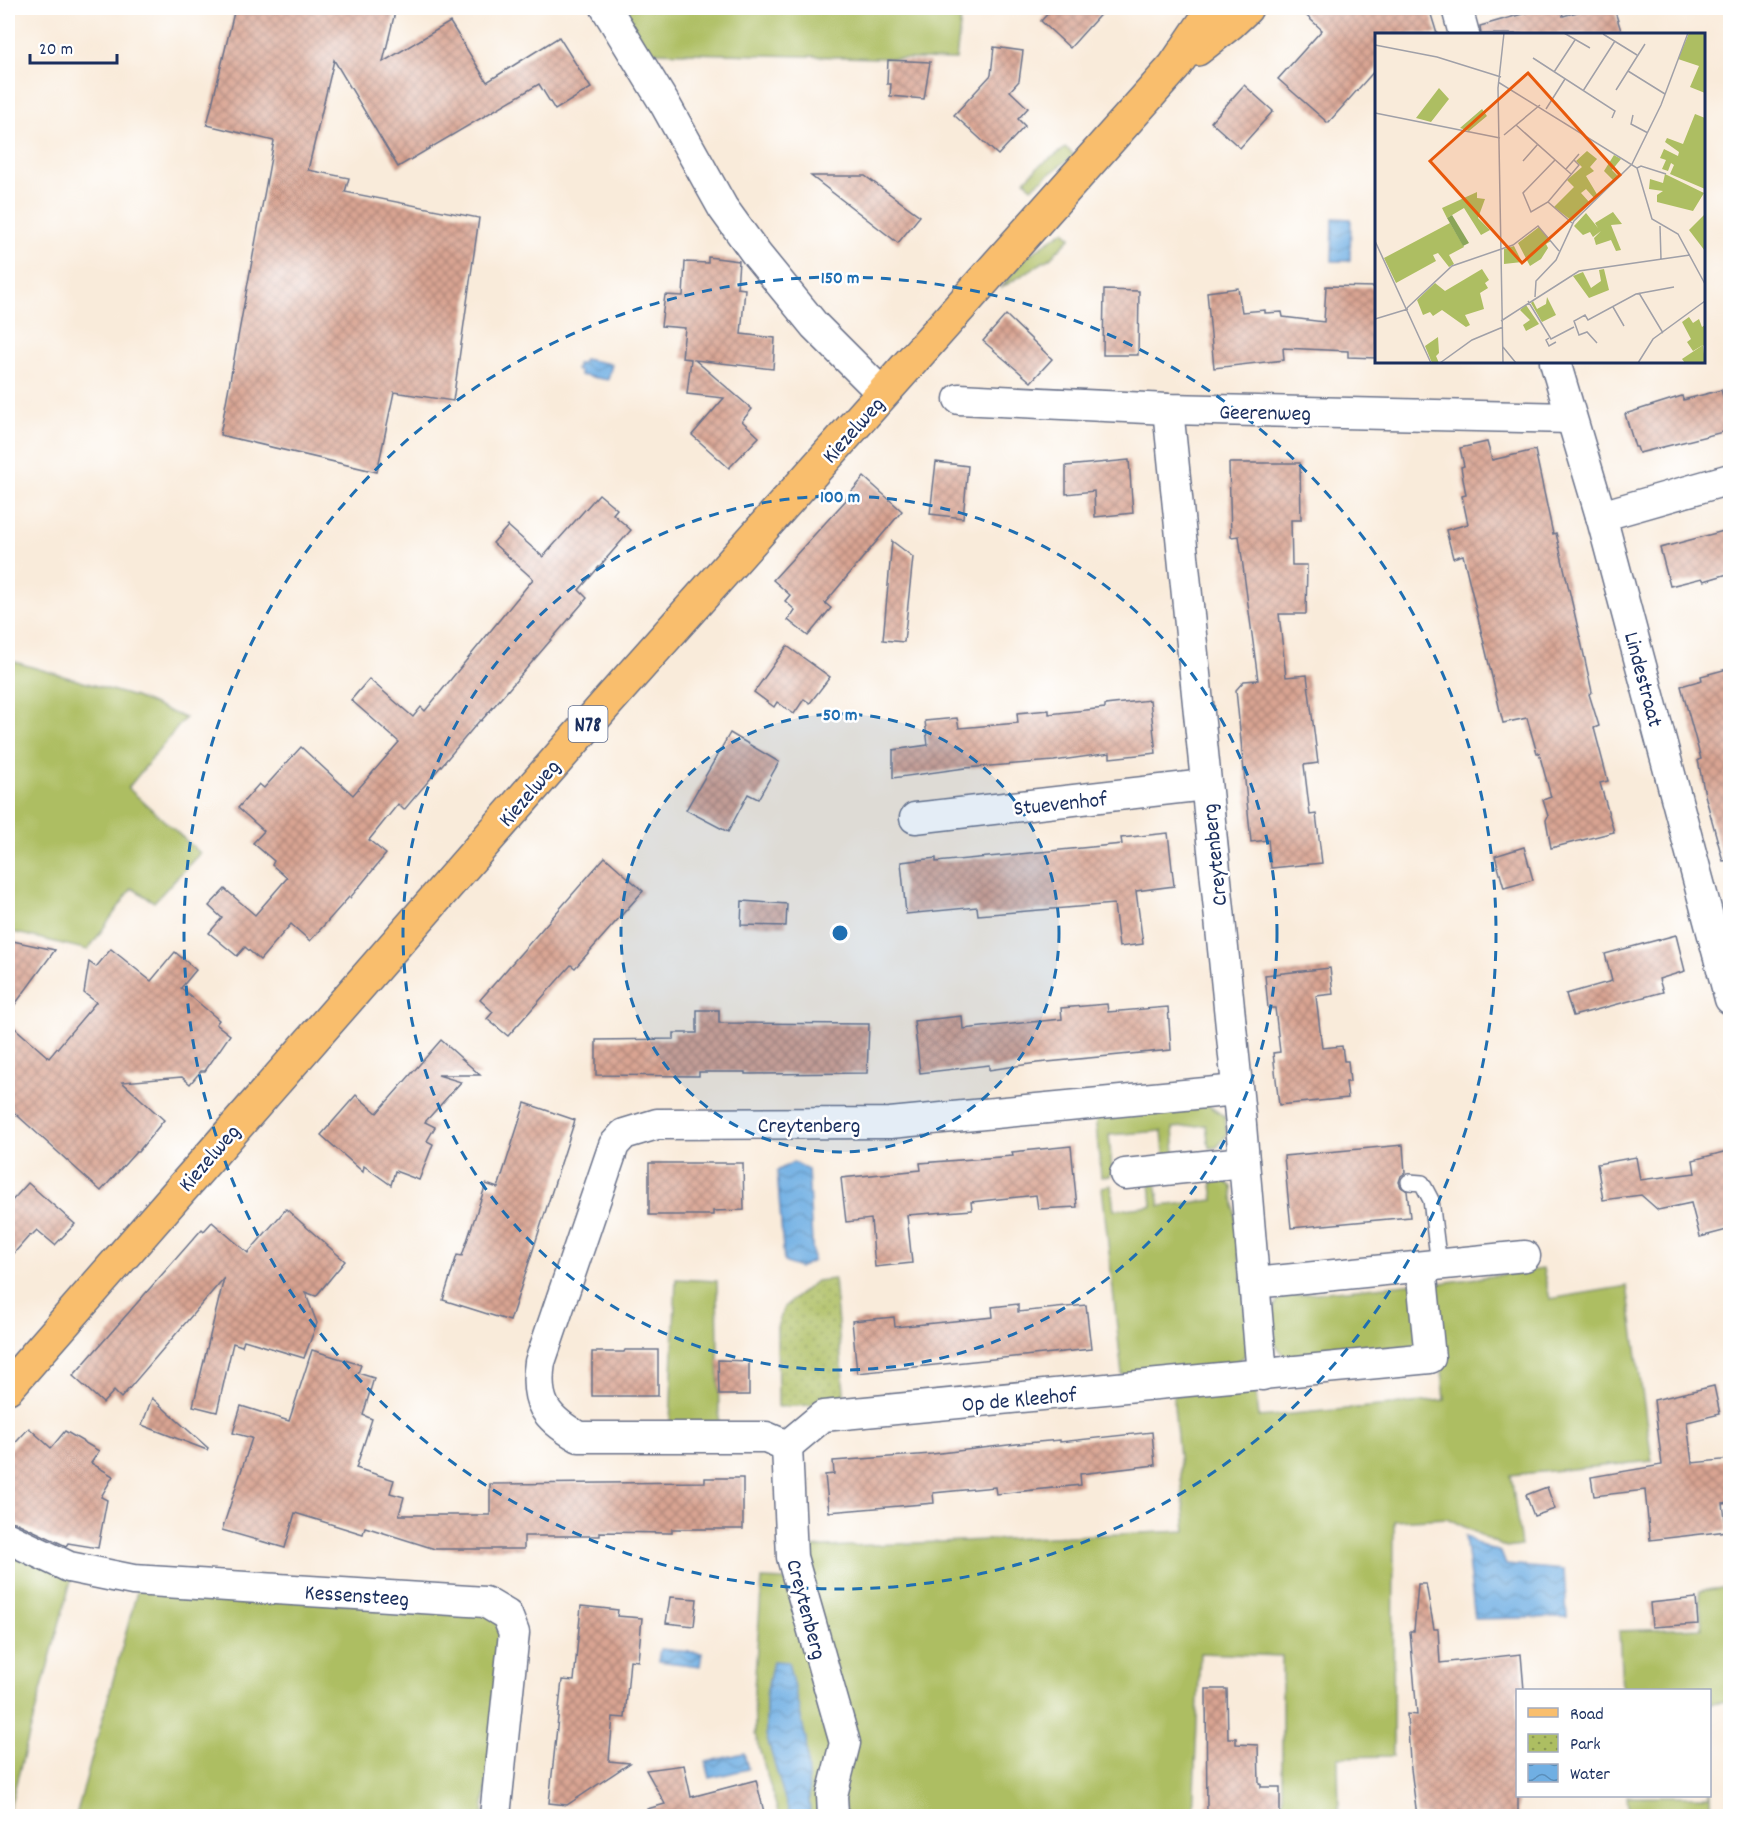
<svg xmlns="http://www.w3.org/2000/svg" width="1738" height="1824" font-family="Dekko,sans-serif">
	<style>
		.grass { fill: #adbe62; stroke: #647660; stroke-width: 1.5 }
		.park { fill: url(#park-dots); stroke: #647660; stroke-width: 1.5 }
		.water { fill: url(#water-waves); stroke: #466fa0; stroke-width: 1.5 }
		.building { fill: url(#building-cross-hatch) }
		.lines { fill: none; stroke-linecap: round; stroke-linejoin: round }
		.service-casing { stroke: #697189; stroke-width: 18 }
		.minor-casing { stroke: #697189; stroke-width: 33 }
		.primary-casing { stroke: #697189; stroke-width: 36 }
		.service { stroke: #fff; stroke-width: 15 }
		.minor { stroke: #fff; stroke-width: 30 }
		.primary { stroke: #f9be6d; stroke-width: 33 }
		.ring { fill: none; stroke: #1f6fb2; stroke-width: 3; stroke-dasharray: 10 8 }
		.labels { text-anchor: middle; stroke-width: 5; stroke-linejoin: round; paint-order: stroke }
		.shield { fill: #fff; stroke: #5f6d8e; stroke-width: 1.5 }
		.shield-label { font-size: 21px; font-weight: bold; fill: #1b2f5e }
		.street-label { font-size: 22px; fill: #1b2f5e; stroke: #fff }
		.inset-road { fill: none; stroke: #a0a0a8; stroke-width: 1.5 }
		.view { fill: #e8590c; fill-opacity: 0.15; stroke: #e8590c; stroke-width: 3 }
		.inset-edge { fill: none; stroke: #1b2f5e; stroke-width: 3 }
		.centre { fill: #1f6fb2; stroke: #fff; stroke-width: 3 }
		.ring-label { font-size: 18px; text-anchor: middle; font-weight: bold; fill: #1f6fb2; stroke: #fff; stroke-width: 5; stroke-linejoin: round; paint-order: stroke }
	</style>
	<defs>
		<pattern id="park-dots" width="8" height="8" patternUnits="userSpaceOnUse" patternTransform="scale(1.5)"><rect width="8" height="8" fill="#adbe62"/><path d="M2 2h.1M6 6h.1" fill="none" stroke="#8c9b54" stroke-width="1.8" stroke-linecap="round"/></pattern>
		<pattern id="water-waves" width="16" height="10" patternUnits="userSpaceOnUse" patternTransform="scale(1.5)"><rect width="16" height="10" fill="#70afe3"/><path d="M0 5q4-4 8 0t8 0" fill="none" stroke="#5b8fbb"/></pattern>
		<pattern id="building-cross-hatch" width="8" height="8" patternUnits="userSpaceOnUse" patternTransform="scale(1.5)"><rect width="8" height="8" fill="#d9a492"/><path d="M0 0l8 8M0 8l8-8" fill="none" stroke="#af867a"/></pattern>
	</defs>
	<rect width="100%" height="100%" fill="#fff"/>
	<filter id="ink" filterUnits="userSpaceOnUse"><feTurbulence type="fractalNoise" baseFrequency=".0167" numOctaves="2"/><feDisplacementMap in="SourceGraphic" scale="12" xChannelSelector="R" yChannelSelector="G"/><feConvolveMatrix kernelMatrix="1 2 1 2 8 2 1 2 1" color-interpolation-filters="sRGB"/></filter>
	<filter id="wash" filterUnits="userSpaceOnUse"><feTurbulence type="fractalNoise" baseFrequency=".008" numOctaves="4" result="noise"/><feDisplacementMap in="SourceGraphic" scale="24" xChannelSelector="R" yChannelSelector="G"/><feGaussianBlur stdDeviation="1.35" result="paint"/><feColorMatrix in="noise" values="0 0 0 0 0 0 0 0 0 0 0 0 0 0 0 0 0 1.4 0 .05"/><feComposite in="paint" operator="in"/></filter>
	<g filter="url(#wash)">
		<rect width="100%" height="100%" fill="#f9ebda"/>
		<!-- grass -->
		<g class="grass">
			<polygon points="621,8 962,8 956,60 650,52"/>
			<polygon points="1066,148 1074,155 1031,188 1025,180 1039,166"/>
			<polygon points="1064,231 1071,237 1050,258 1001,288 1024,258"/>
			<polygon points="8,660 135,697 185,718 128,788 200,853 154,902 132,888 88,950 8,931"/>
			<polygon points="1208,1105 1225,1117 1227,1135 1217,1147 1209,1148 1206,1125 1173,1128 1175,1153 1164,1154 1162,1131 1109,1135 1112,1170 1110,1176 1101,1177 1095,1116"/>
			<polygon points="1219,1176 1232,1187 1249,1341 1244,1357 1230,1365 1122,1375 1102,1187 1111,1185 1114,1210 1152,1206 1150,1182 1156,1182 1160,1206 1214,1200 1211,1177"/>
			<polygon points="1543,1269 1550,1299 1627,1286 1652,1461 1511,1475 1521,1546 1506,1548 1447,1518 1394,1521 1393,1756 1338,1757 1339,1816 1282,1816 1282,1656 1200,1653 1193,1816 846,1816 807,1574 806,1548 1186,1531 1173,1395 1255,1386 1259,1417 1445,1400 1433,1284"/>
			<polygon points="676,1279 717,1281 719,1423 670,1423"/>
			<polygon points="1415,1283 1422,1346 1297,1357 1283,1355 1275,1343 1274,1307 1279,1300 1287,1296"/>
			<polygon points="8,1548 72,1577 8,1813"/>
			<polygon points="762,1579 785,1580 833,1746 823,1816 779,1816 755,1734 754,1689"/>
			<polygon points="1730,1587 1730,1701 1710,1703 1710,1690 1622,1690 1619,1631 1702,1628 1699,1591"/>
			<polygon points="138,1588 486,1614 495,1621 502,1638 483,1816 76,1816"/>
			<polygon points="1710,1778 1712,1816 1629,1816 1627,1796 1710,1796"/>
		</g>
		<!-- park -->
		<polygon class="park" points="834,1279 845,1403 778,1407 777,1327 784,1307 816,1281"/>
		<!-- water -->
		<g class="water">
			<polygon points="1333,218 1351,219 1350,261 1332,261"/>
			<polygon points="584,359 612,364 608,380 580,375 580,372 576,370 577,364 583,362"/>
			<polygon points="793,1162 808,1169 813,1261 799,1268 784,1262 777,1171"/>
			<polygon points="1465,1536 1480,1545 1501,1552 1506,1565 1564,1570 1567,1617 1475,1619"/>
			<polygon points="660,1649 702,1653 700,1666 658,1661"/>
			<polygon points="773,1661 788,1662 806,1739 810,1816 790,1816 766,1735 766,1695"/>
			<polygon points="744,1753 748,1769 710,1778 706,1762"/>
		</g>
		<g id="blocks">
			<!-- building -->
			<g class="building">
				<polygon points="235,8 396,8 383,62 450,22 487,82 559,37 591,88 555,110 539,84 398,167 334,60 308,170 349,178 345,192 479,218 453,401 394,392 377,472 220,435 274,141 207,125"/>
				<polygon points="1053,8 1106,8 1070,48 1041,21"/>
				<polygon points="1298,8 1429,8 1437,34 1377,34 1377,68 1328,123 1278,79 1322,30"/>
				<polygon points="1543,8 1561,8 1563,16 1591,8 1614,8 1622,34 1481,34 1480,26"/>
				<polygon points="994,47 1023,51 1019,81 1010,91 1028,108 1018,119 1025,126 998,155 954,115 991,75"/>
				<polygon points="888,60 930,62 924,99 890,96 891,84 887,84"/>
				<polygon points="1244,85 1273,111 1240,148 1211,122"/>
				<polygon points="811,176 865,176 920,216 898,243"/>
				<polygon points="708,257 739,261 737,288 745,289 741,334 775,338 773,369 695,360 752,409 742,421 759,437 729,468 692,435 724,398 687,394 691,359 682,358 685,328 661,326 665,295 683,296 685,262 708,263"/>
				<polygon points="1326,286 1377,287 1377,358 1348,357 1348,351 1283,348 1284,360 1214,368 1207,292 1238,288 1242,312 1265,310 1265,313 1282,312 1283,317 1324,322"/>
				<polygon points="1104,290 1139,291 1138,355 1103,355"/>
				<polygon points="1006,315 1052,359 1031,382 983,341"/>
				<polygon points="1721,390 1731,422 1731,430 1639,453 1637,447 1635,447 1625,414 1682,396 1683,400"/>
				<polygon points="1487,442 1492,460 1535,450 1553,534 1556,533 1582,646 1592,692 1589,694 1599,726 1594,728 1608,781 1600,783 1614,832 1551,848 1546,820 1548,816 1543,800 1551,797 1539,753 1537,753 1527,718 1503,723 1463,555 1453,558 1446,530 1468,524 1462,496 1466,495 1461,467 1464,466 1460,448"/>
				<polygon points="1129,460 1133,513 1095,517 1094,491 1066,494 1066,466"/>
				<polygon points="936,462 968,466 963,518 930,514"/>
				<polygon points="1229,463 1300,463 1301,520 1291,520 1292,565 1307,565 1306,614 1279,614 1286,677 1307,675 1318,763 1304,765 1310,815 1316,814 1322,863 1271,868 1268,840 1251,842 1236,690 1244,681 1258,680 1239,536 1231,537"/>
				<polygon points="864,477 902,511 825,603 831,608 808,636 788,620 795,610 785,601 790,595 773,580 847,499 846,498"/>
				<polygon points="599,494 617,509 613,514 631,530 579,590 587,598 502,697 481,721 480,720 404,810 398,804 369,840 386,854 350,898 349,897 310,941 291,924 260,960 245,947 237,956 209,933 222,918 209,906 225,889 255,915 287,878 272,865 274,861 253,843 264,831 238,808 259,784 264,788 301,747 353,795 399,742 351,700 369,679 413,717 421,707 425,711 533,579 493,543 508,526 543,557"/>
				<polygon points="1731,529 1731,573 1704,581 1702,578 1670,586 1660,548"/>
				<polygon points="892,541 913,557 904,642 883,640"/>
				<polygon points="787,646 830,677 810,703 804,699 794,714 777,702 774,707 754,692"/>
				<polygon points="1731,668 1731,860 1723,861 1705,795 1698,760 1701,759 1681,686 1702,680 1701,676"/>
				<polygon points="1150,700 1156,753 1110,758 1110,753 1054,761 965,768 893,778 893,750 928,745 925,721 957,718 959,728 1018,723 1017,713 1049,710 1049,714 1105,708 1105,705"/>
				<polygon points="730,733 779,762 758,799 748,794 728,832 686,810"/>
				<polygon points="1168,833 1174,886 1136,891 1143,944 1119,947 1114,904 978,915 977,907 906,914 901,862 936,858 936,862 1122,844 1121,838"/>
				<polygon points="1524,847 1533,880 1504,888 1495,856"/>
				<polygon points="605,857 643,891 575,968 571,965 508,1036 487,1019 493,1012 480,1000"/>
				<polygon points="742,901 787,904 786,926 741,925"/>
				<polygon points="1676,935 1685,971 1659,979 1663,992 1573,1016 1566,994 1612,981 1605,954"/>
				<polygon points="8,940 55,950 8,1014"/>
				<polygon points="111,949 151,981 175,952 196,970 181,988 219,1020 216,1024 230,1035 205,1071 201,1071 190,1084 182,1077 122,1082 164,1120 138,1152 136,1152 101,1191 8,1107 8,1022 49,1058 96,1002 84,993 89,962 96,967"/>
				<polygon points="1330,968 1333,994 1316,996 1322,1048 1342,1046 1344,1061 1348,1061 1350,1082 1346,1082 1348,1098 1279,1105 1273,1053 1280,1052 1275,1008 1268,1008 1265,975"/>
				<polygon points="1107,1004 1108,1012 1168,1007 1171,1050 1037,1063 989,1070 989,1065 920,1073 914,1021 962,1016 963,1029 1062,1019 1061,1008"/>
				<polygon points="697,1010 719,1010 719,1023 869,1024 867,1073 745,1074 745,1072 699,1072 699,1076 596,1075 596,1040 674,1039 674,1033 697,1033"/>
				<polygon points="441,1040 480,1075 438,1075 461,1082 425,1122 435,1127 427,1141 433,1144 419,1180 395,1171 391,1185 364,1166 363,1172 321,1135 356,1095 377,1113"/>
				<polygon points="525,1103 575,1120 510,1321 443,1300 457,1255 462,1256 486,1184 498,1188"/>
				<polygon points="1403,1145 1405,1173 1401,1176 1399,1182 1401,1187 1407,1191 1410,1217 1291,1228 1284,1156"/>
				<polygon points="1071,1146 1077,1207 1038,1209 1036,1195 971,1202 972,1210 907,1215 912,1263 875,1267 871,1219 846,1222 841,1178 921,1170 920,1163 1013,1156 1012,1152"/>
				<polygon points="1731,1150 1731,1229 1700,1237 1691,1203 1658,1210 1641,1195 1603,1200 1597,1164 1636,1157 1640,1180 1695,1173 1693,1160"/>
				<polygon points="649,1163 743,1163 744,1210 713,1211 713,1215 649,1215"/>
				<polygon points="28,1183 75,1224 55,1245 37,1230 31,1236 30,1235 8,1260 8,1205"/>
				<polygon points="286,1209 345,1261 316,1296 305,1292 317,1323 304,1358 244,1340 242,1346 233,1343 217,1412 193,1406 224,1278 121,1398 114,1391 103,1403 73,1376 202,1229 204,1231 212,1222 248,1253"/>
				<polygon points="1018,1304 1018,1312 1086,1305 1091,1349 857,1373 852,1321 894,1317 895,1327 993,1317 992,1307"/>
				<polygon points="312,1350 361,1365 358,1373 374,1378 363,1415 372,1419 356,1468 394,1480 390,1493 404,1497 399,1515 490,1515 490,1484 705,1482 705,1478 743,1478 743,1529 672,1529 672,1533 600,1532 600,1536 524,1536 524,1549 435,1549 365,1527 363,1534 295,1513 285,1548 222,1530 252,1438 233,1433 241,1406 289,1421"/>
				<polygon points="625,1350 658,1350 658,1396 592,1396 592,1352 624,1352"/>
				<polygon points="718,1360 749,1361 749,1395 719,1395"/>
				<polygon points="1714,1386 1720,1414 1687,1422 1692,1463 1731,1459 1731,1503 1723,1504 1727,1531 1650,1540 1645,1490 1594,1496 1591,1477 1662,1465 1654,1400"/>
				<polygon points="152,1398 208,1448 207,1450 142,1425"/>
				<polygon points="29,1428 51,1448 65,1431 99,1451 91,1463 113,1476 101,1497 107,1500 98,1548 68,1543 66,1546 15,1522 8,1521 8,1451"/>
				<polygon points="1152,1432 1155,1465 1080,1474 1081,1485 996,1494 995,1487 933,1493 934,1503 829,1512 825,1475 834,1474 833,1461 932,1454 1026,1443 1060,1440 1060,1442"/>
				<polygon points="1547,1487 1555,1509 1534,1516 1526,1495"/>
				<polygon points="1418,1584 1426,1584 1434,1629 1438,1629 1440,1663 1521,1654 1524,1690 1518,1690 1518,1816 1417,1816 1410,1761 1407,1714 1417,1715 1410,1631 1414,1631"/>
				<polygon points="670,1597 697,1599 694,1626 666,1623"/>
				<polygon points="1696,1598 1698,1624 1652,1627 1650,1603"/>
				<polygon points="581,1606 618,1610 617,1616 642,1618 638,1661 630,1660 625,1718 613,1717 609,1761 630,1763 567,1805 549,1803 562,1680 574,1681"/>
				<polygon points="1206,1689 1227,1689 1228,1738 1236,1738 1236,1744 1258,1745 1259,1783 1261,1784 1261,1787 1280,1787 1280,1816 1207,1816"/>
				<polygon points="684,1765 691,1797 756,1780 765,1816 648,1816 647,1809 665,1804 646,1770"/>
			</g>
		</g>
	</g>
	<g filter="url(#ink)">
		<use href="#blocks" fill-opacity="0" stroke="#697189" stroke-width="1.5"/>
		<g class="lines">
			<defs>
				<polyline id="service" points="1409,1182 1422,1183 1431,1200 1439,1265"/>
				<g id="minor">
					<polyline points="606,8 666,106 723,208 757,255 815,326 883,394"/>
					<polyline points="1457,8 1464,34"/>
					<polyline points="1555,362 1601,516 1730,999"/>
					<polyline points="959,399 1168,409 1570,418"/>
					<polyline points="1168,409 1241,1125 1262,1375"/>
					<polyline points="1601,516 1730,479"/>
					<polyline points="915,818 1205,785"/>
					<polyline points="1125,1174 1244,1162"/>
					<polyline points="1254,1283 1525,1256"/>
					<path d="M787,1446L766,1437H579C545,1418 534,1402 540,1362L614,1145L624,1134L657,1124L890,1123L1237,1090"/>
					<polyline points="787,1446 823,1416 1430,1358 1421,1267"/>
					<polyline points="787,1446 792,1557 845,1743 832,1795 833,1816"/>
					<polyline points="8,1538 69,1567 133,1580 485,1602 507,1615 514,1633 495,1816"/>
				</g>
				<g id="primary">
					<polyline points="1197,49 1230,23 1246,8"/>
					<polyline points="8,1387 605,705 1174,67 1214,8"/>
				</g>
			</defs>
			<!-- service casing -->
			<use href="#service" class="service-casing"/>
			<!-- minor casing -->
			<use href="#minor" class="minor-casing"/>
			<!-- primary casing -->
			<use href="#primary" class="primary-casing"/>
			<!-- service -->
			<use href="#service" class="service"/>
			<!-- minor -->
			<use href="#minor" class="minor"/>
			<!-- primary -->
			<use href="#primary" class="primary"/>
		</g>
	</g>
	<!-- distance rings -->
	<circle cx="840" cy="933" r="219" fill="#1f6fb2" fill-opacity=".12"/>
	<g class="ring">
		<circle cx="840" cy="933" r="219"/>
		<circle cx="840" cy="933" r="437"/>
		<circle cx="840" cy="933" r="656"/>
	</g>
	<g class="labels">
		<!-- shield labels -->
		<rect class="shield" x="568.5" y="706" width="39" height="36" rx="4.5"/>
		<g class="shield-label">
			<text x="588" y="731">N78</text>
		</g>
		<!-- street labels -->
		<g class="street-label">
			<text transform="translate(1265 411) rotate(1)" y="8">Geerenweg</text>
			<text transform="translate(852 429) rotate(-48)" y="8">Kiezelweg</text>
			<text transform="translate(1645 679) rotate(75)" y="8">Lindestraat</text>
			<text transform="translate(528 792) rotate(-49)" y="8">Kiezelweg</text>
			<text transform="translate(1060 802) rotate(-6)" y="8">Stuevenhof</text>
			<text transform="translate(1213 855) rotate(-96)" y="8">Creytenberg</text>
			<text x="809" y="1132">Creytenberg</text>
			<text transform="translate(208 1157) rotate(-49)" y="8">Kiezelweg</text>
			<text transform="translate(1019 1398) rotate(-5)" y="8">Op de Kleehof</text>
			<text transform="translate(357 1594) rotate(4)" y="8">Kessensteeg</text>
			<text transform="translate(808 1609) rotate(75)" y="8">Creytenberg</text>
		</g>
	</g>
	<!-- overview -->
	<g transform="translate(1375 33)">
		<rect width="330" height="330" fill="#f9ebda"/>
		<path d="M314,0H330V60L315,54L324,33L303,26ZM64,55L74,66L56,89L41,85ZM107,76L112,83L94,98L85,95ZM320,81L330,85V156L295,141L299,132L296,130L293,138L287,136L291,127L285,125L289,116L303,123L304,119L290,109L292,105L308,111ZM212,118L222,126L215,134L219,138L211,143L223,163L220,166L211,156L206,160L215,170L197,188L179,174L199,154L192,147L207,134L201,128ZM239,122L246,126L237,137L244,144L239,148L229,138ZM290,141L329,160L318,178L282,169V162L288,158L274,156L275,146L288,150ZM102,159V165L110,166L103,185L115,197L106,202L89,175L72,185L67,175ZM238,179L247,191L236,192L246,217L241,218L236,207L221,212L219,205L226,198L218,204L215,199L208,202L199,193L211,180L223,195L220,190ZM330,181V218L314,197ZM75,190L89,214L74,222L79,231L74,234L63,220L58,222L61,228L21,250L9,225ZM164,194L176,208L171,211L173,215L166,226L155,233L143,210ZM139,213L147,229L129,231V216ZM107,236L114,247L110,250L113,255L105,260L109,276L90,282L95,292L91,294L67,277L58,283L55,279L48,282L42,267L60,250L70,258ZM229,236L234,257L214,265L198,243L208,239L216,255L226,248L224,237ZM172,264L181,282L167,289L156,270L158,268L162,276L171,271ZM151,272L164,291L151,298L148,292L155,287L145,277ZM314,284L318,290L324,286L327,294L330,292V315L328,312L318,318L312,309L316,306L307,289ZM63,304L64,320L61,323L64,330H57L50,313Z" fill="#adbe62"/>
		<path d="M77,182L94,210L88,213L72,185Z" fill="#8aa558"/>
		<path d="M328,312L330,330H310L307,326Z" fill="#adbe62"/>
		<path class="inset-road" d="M189,0L215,15M228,1L262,22M0,12L62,24L126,44M158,25L240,78L237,85M253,38L290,61M179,39L200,7M123,49L262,135L277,186L303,201L330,251M241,57L270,11M208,58L240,8M171,76L190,46M0,80L125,105M258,82L256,91L273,100M141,92L196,141M129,102L165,72M180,127L148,160L156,179L173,169L204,132L199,127M148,128L163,111M262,135L266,133L291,141M191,136L204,121M173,169L197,190M285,193L286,226M0,208L56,330M264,260L288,300M160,264L161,248L181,227L199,188L257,131L286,72L313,0M153,268L176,306L199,294M238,274L249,293M32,275L77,233L138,212L163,193L184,218M0,286L33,276M126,288L204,238L315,222M174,305L171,307L174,313L181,309M222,310L212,299L204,302L199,288L210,282L213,287L261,261L299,254M128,314L141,330M65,330L97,307L128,294M128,330L123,55L129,0M263,330L278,306L330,268"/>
		<path class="view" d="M153,40L245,142L147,230L55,128Z"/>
		<rect width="330" height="330" class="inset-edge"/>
	</g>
	<circle cx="840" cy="933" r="9" class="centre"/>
	<g class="ring-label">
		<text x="840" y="283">150 m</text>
		<text x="840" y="502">100 m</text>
		<text x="840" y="720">50 m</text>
	</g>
	<!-- margin -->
	<rect width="1738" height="1824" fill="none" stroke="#fff" stroke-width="30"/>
	<!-- legend -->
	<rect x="1516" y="1689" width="195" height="108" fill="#ffffff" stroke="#a4acbf" stroke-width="1.5"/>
	<rect x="1528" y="1708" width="30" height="9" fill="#f9be6d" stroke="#a4acbf" stroke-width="1.5"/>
	<text x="1570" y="1719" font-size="18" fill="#1b2f5e">Road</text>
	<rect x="1528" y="1734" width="30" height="18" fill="url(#park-dots)" stroke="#a4acbf" stroke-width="1.5"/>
	<text x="1570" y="1749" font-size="18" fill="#1b2f5e">Park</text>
	<rect x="1528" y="1764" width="30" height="18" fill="url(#water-waves)" stroke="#a4acbf" stroke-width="1.5"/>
	<text x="1570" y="1779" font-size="18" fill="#1b2f5e">Water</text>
	<!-- scale -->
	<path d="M30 54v9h87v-9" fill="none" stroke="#1b2f5e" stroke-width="3"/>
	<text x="39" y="54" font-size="18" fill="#1b2f5e" stroke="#ffffff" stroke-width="4.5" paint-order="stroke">20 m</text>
</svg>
